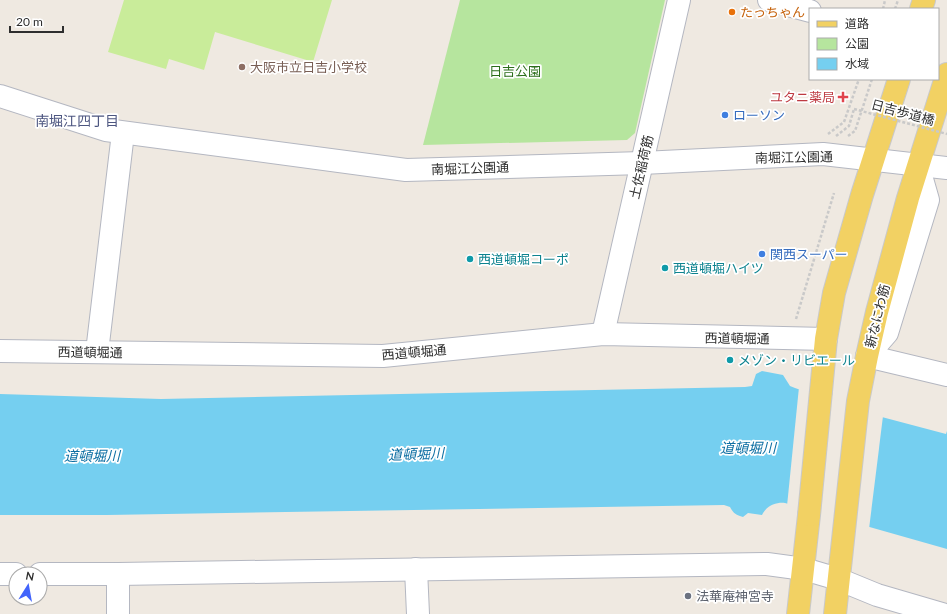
<svg xmlns="http://www.w3.org/2000/svg" width="947" height="614" font-family="Lato,'Noto Sans JP',sans-serif">
	<style>
		.green { fill: #b6e59e }
		.pitch { fill: #c9ec9a }
		.water { fill: #75cff0 }
		.pier { fill: #efe9e1 }
		.lines { fill: none; stroke-linecap: round; stroke-linejoin: round }
		.minor-casing { stroke: #b4b7c1; stroke-width: 24 }
		.major-casing { stroke: #c9c9c9; stroke-width: 24 }
		.path { stroke: #c9c9c9; stroke-width: 2.5; stroke-dasharray: 3 2; stroke-linecap: butt }
		.minor { stroke: #fff; stroke-width: 22 }
		.major { stroke: #f2d163; stroke-width: 22 }
		.major-bridge-casing { stroke: #c9c9c9; stroke-width: 24; stroke-linecap: butt }
		.path-bridge { stroke: #c9c9c9; stroke-width: 2.5; stroke-dasharray: 3 2; stroke-linecap: butt }
		.major-bridge { stroke: #f2d163; stroke-width: 22 }
		.food-dot { fill: #e8710a; stroke: #fff; stroke-width: 1.5 }
		.education-dot { fill: #8d6e63; stroke: #fff; stroke-width: 1.5 }
		.health-dot { fill: #e0444e; stroke: #fff; stroke-width: 1.5 }
		.shop-dot { fill: #3f7fe0; stroke: #fff; stroke-width: 1.5 }
		.culture-dot { fill: #0f9aa8; stroke: #fff; stroke-width: 1.5 }
		.worship-dot { fill: #6b7280; stroke: #fff; stroke-width: 1.5 }
		.labels { text-anchor: middle; stroke-width: 3.5; stroke-linejoin: round; paint-order: stroke }
		.food-label { font-size: 13px; fill: #c56008; stroke: #fff; text-anchor: start }
		.education-label { font-size: 13px; fill: #785e54; stroke: #fff; text-anchor: start }
		.park-label { font-size: 13px; fill: #2c6e1b; stroke: #fff }
		.health-label { font-size: 13px; fill: #be3a42; stroke: #fff; text-anchor: end }
		.street-label { font-size: 13px; fill: #2e2e2e; stroke: #fff }
		.shop-label { font-size: 13px; fill: #366cbe; stroke: #fff; text-anchor: start }
		.culture-label { font-size: 13px; fill: #0d838f; stroke: #fff; text-anchor: start }
		.worship-label { font-size: 13px; fill: #5b616d; stroke: #fff; text-anchor: start }
		.neighbourhood-label { font-size: 14px; fill: #4d5680; stroke: #fff }
		.water-label { font-size: 14px; font-style: italic; fill: #0d6fa3; stroke: #fff }
	</style>
	<rect width="100%" height="100%" fill="#efe9e1"/>
	<!-- green -->
	<polygon class="green" points="460,0 665,0 635,133 627,140 423,145"/>
	<!-- pitch -->
	<polygon class="pitch" points="124,0 332,0 313,62 215,32 204,70 169,59 166,69 108,52"/>
	<!-- water -->
	<path class="water" d="M762,371L783,375L790,386L795,388L878,416L946,434L947,431V549L785,503C776,502 766,506 762,515L748,513L743,517C736,515 733,513 730,507L724,505L107,515H0V394L161,399L745,387L752,386L756,374Z"/>
	<!-- pier -->
	<polygon class="pier" points="799,387 883,416 869,529 787,506"/>
	<g class="lines">
		<defs>
			<g id="minor">
				<polyline points="769,0 810,11"/>
				<polyline points="0,96 106,130 406,170 642,163 823,154 947,168"/>
				<polyline points="918,165 928,200 887,333 867,356 947,375"/>
				<polyline points="603,334 679,0"/>
				<polyline points="0,351 383,356 603,334 826,339"/>
				<polyline points="97,352 123,133"/>
				<polyline points="416,569 418,614"/>
				<polyline points="0,574 16,574"/>
				<polyline points="40,574 118,574 767,564 804,569 838,579 877,595 942,614"/>
				<polyline points="118,574 118,614"/>
			</g>
			<g id="major">
				<polyline points="921,9 924,0"/>
				<polyline points="821,391 826,339 834,293 862,195 899,79"/>
				<polyline points="798,614 809,515"/>
				<polyline points="835,614 858,401 867,356 877,312 908,198 947,74"/>
			</g>
		</defs>
		<!-- minor casing -->
		<use href="#minor" class="minor-casing"/>
		<!-- major casing -->
		<use href="#major" class="major-casing"/>
		<!-- path -->
		<g class="path">
			<polyline points="883,9 885,0"/>
			<polyline points="895,9 898,0"/>
			<polyline points="828,134 844,122 859,79"/>
			<polyline points="836,136 849,126 854,109"/>
			<polyline points="848,136 855,131 872,79"/>
			<polyline points="796,319 834,193"/>
		</g>
		<!-- minor -->
		<use href="#minor" class="minor"/>
		<!-- major -->
		<use href="#major" class="major"/>
		<defs>
			<polyline id="major-bridge" points="809,515 821,391"/>
		</defs>
		<!-- major-bridge casing -->
		<use href="#major-bridge" class="major-bridge-casing"/>
		<!-- path-bridge -->
		<polyline class="path-bridge" points="854,109 947,134"/>
		<!-- major-bridge -->
		<use href="#major-bridge" class="major-bridge"/>
	</g>
	<!-- markers -->
	<circle class="food-dot" cx="732" cy="12" r="4"/>
	<circle class="education-dot" cx="242" cy="67" r="4"/>
	<path class="health-dot" d="M841 91h4v4h4v4h-4v4h-4v-4h-4v-4h4z"/>
	<g class="shop-dot">
		<circle cx="725" cy="115" r="4"/>
		<circle cx="762" cy="254" r="4"/>
	</g>
	<g class="culture-dot">
		<circle cx="470" cy="259" r="4"/>
		<circle cx="665" cy="268" r="4"/>
		<circle cx="730" cy="360" r="4"/>
	</g>
	<circle class="worship-dot" cx="688" cy="596" r="4"/>
	<g class="labels">
		<!-- food labels -->
		<g class="food-label">
			<text x="740" y="17">たっちゃん</text>
		</g>
		<!-- education labels -->
		<g class="education-label">
			<text x="250" y="72">大阪市立日吉小学校</text>
		</g>
		<!-- park labels -->
		<g class="park-label">
			<text x="515" y="76">日吉公園</text>
		</g>
		<!-- health labels -->
		<g class="health-label">
			<text x="835" y="102">ユタニ薬局</text>
		</g>
		<!-- street labels -->
		<g class="street-label">
			<text transform="translate(903 112) rotate(15)" y="5">日吉歩道橋</text>
			<text transform="translate(794 157) rotate(-1)" y="5">南堀江公園通</text>
			<text transform="translate(641 167) rotate(-77)" y="5">土佐稲荷筋</text>
			<text transform="translate(470 168) rotate(-2)" y="5">南堀江公園通</text>
			<text transform="translate(877 316) rotate(-76)" y="5">新なにわ筋</text>
			<text transform="translate(737 338) rotate(1)" y="5">西道頓堀通</text>
			<text transform="translate(90 352) rotate(1)" y="5">西道頓堀通</text>
			<text transform="translate(414 352) rotate(-5)" y="5">西道頓堀通</text>
		</g>
		<!-- shop labels -->
		<g class="shop-label">
			<text x="733" y="120">ローソン</text>
			<text x="770" y="259">関西スーパー</text>
		</g>
		<!-- culture labels -->
		<g class="culture-label">
			<text x="478" y="264">西道頓堀コーポ</text>
			<text x="673" y="273">西道頓堀ハイツ</text>
			<text x="738" y="365">メゾン・リビエール</text>
		</g>
		<!-- worship labels -->
		<g class="worship-label">
			<text x="696" y="601">法華庵神宮寺</text>
		</g>
		<!-- neighbourhood labels -->
		<g class="neighbourhood-label">
			<text x="77" y="126">南堀江四丁目</text>
		</g>
		<!-- water labels -->
		<g class="water-label">
			<text x="748" y="453">道頓堀川</text>
			<text transform="translate(416 454) rotate(-2)" y="5">道頓堀川</text>
			<text x="92" y="461">道頓堀川</text>
		</g>
	</g>
	<!-- legend -->
	<rect x="809" y="8" width="130" height="72" fill="#ffffff" stroke="#ababab"/>
	<rect x="817" y="21" width="20" height="6" fill="#f2d163" stroke="#ababab"/>
	<text x="845" y="28" font-size="12" fill="#2e2e2e">道路</text>
	<rect x="817" y="38" width="20" height="12" fill="#b6e59e" stroke="#ababab"/>
	<text x="845" y="48" font-size="12" fill="#2e2e2e">公園</text>
	<rect x="817" y="58" width="20" height="12" fill="#75cff0" stroke="#ababab"/>
	<text x="845" y="68" font-size="12" fill="#2e2e2e">水域</text>
	<!-- north arrow -->
	<g transform="translate(28 586) rotate(11)"><circle r="19" fill="#ffffff" stroke="#ababab"/>
	<path d="M0-3L7 15L0 10L-7 15Z" fill="#4264fb"/>
	<text y="-6" font-size="11" font-weight="bold" text-anchor="middle" fill="#2e2e2e">N</text>
	</g>
	<!-- scale -->
	<path d="M10 26v6h53v-6" fill="none" stroke="#2e2e2e" stroke-width="2"/>
	<text x="16" y="26" font-size="12" fill="#2e2e2e" stroke="#ffffff" stroke-width="3" paint-order="stroke">20 m</text>
</svg>
